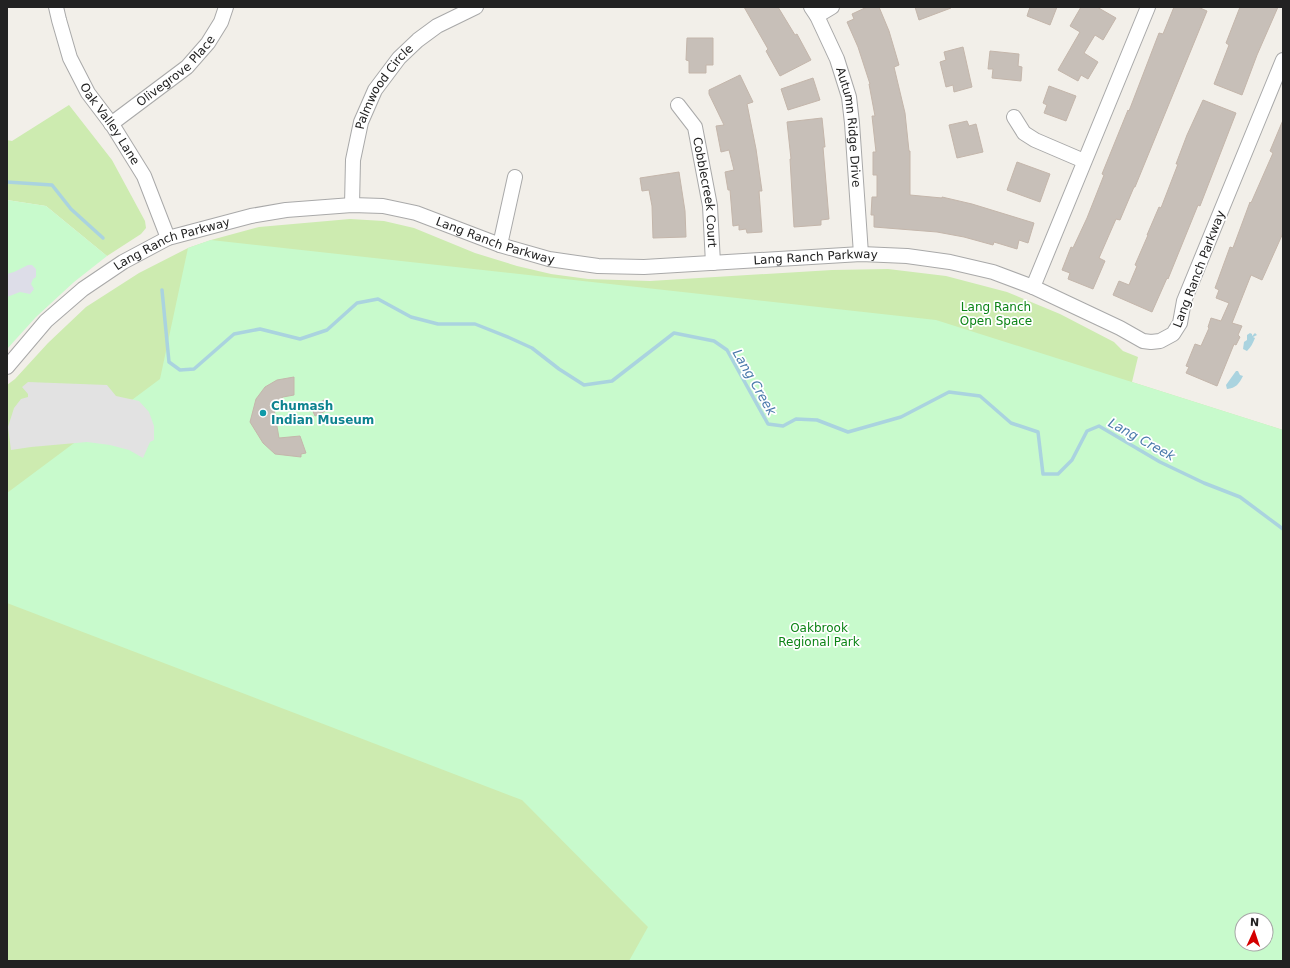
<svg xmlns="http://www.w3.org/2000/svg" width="1290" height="968" font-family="'DejaVu Sans',sans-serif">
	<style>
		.grass { fill: #cdebb0; fill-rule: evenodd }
		.park { fill: #c8facc; fill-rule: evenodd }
		.parking { fill: #e2e2e2 }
		.plaza { fill: #dddde8 }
		.water { fill: #aad3df }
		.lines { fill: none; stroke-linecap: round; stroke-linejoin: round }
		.stream { stroke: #aad3df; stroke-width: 3.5 }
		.building { fill: #c7bfb8; stroke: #c4b6ab }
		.minor-casing { stroke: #a9a9a9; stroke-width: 16 }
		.minor { stroke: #fff; stroke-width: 14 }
		.culture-dot { fill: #0f9aa8; stroke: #fff; stroke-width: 1.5 }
		.labels { text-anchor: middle; stroke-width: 3.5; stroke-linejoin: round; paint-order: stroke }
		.street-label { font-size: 12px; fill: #222; stroke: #fff }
		.park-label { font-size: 12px; fill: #0c8416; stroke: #fff }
		.culture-label { font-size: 12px; font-weight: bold; fill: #0d838f; stroke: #fff; text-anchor: start }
		.water-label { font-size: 13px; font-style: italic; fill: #4a7aab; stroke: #fff }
	</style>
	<rect width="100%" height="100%" fill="#f2efe9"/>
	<!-- grass -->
	<g class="grass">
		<polygon points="69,105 112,160 145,221 146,228 141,234 107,256 46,206 7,200 7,140 12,141"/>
		<path d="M350,219L384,221L414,228L475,253L517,266L551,274L588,279L650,281L832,270L888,269L946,276L1007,292L1060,314L1114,342L1123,351L1138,357L1132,382L1283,430V961H7V385L15,379L48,343L86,307L139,273L188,248L211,240L259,227ZM1242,920H1266V944H1242Z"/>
	</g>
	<!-- park -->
	<g class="park">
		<polygon points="7,200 46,206 107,256 74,282 36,317 7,349"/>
		<path d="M211,240L936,320L1283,430V961H629L648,927L522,800L7,603V493L160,379L188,248ZM1242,920H1266V944H1242Z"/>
	</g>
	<!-- parking -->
	<polygon class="parking" points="28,382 107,385 116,396 139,401 149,412 154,426 154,440 150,442 143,458 129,450 110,445 87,442 31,447 11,450 8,427 14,408 21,399 28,397 28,394 22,387"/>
	<!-- plaza -->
	<polygon class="plaza" points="28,265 32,265 36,269 36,277 33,279 31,284 34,289 30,294 20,292 7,297 7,274 14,272"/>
	<!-- water -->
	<g class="water">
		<path d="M1250,333L1252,334V336L1255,333L1257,335L1253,337L1255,338C1253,343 1251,347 1247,351L1243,349L1244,342L1247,340V335Z"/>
		<path d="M1236,371H1238L1240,375L1243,376C1239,384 1236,388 1227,389L1226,385Z"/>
	</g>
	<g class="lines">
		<!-- stream -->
		<g class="stream">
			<polyline points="7,182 52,185 71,209 103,238"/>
			<polyline points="162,290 169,362 180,370 194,369 234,334 260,329 300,339 327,330 357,303 378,299 411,317 438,324 475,324 510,338 532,348 559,369 584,385 612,381 674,333 714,341 727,350 768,424 783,426 796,419 817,420 848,432 901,417 949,392 980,396 1011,423 1038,432 1043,474 1058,474 1072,460 1087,431 1099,426 1160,462 1204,483 1240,497 1283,529"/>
		</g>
	</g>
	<!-- building -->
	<g class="building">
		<polygon points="744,7 778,7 795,35 797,34 811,60 780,76 766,51 768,49"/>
		<polygon points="867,7 879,7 889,31 899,65 894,67 905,113 909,151 910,151 910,195 942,198 942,197 972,204 1034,223 1028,243 1019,240 1017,249 994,242 993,245 964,237 937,232 874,227 874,215 871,215 872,197 877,197 877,175 873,175 873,152 876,152 872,116 875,116 869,84 870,84 858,47 847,22 854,19 852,14"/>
		<polygon points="915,7 951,7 951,8 919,20"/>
		<polygon points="1030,7 1057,7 1050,25 1027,16"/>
		<polygon points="1081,7 1097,7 1116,18 1103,40 1095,35 1084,53 1098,62 1088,79 1081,75 1078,81 1058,70 1080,32 1070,26"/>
		<polygon points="1174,7 1198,7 1207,11 1135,187 1134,187 1120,220 1116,219 1099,258 1105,261 1093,289 1068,279 1070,273 1062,270 1071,247 1073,248 1087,218 1104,175 1102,174 1128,110 1129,111 1159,33 1163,34"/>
		<polygon points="1240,7 1278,7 1257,55 1242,95 1214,84 1229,45 1226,43"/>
		<polygon points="687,38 713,38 713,65 706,65 706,73 689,73 689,61 686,60"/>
		<polygon points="963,47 972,87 954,92 953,85 946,87 940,62 946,60 944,52"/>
		<polygon points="990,51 1019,54 1018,66 1022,67 1021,81 992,78 993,69 988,69"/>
		<polygon points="740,75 753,102 747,104 756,149 762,191 759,191 762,232 747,233 746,229 739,230 739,225 733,226 730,190 728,190 725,172 734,170 729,150 721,152 716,126 724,125 709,94 709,90"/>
		<polygon points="813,78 820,100 788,110 781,89"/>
		<polygon points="1049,86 1076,96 1066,121 1044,113 1047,105 1043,103"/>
		<polygon points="1203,100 1236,113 1200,206 1198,205 1168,279 1167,278 1152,312 1113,295 1119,281 1129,285 1137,266 1135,265 1148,235 1147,235 1159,207 1161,208 1178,164 1176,164 1187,135"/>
		<polygon points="822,118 825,147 823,147 829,219 821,220 821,225 794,227 790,159 791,159 787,122"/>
		<polygon points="1283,120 1283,233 1262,280 1251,275 1232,323 1242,326 1238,335 1240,337 1236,345 1234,344 1232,349 1217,386 1186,373 1189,367 1186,366 1195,344 1201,346 1209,328 1208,327 1211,318 1221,321 1229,303 1216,298 1219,290 1215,288 1230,247 1233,248 1250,202 1251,203 1273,153 1270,151"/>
		<polygon points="967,121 969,126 976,124 983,152 957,158 949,125"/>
		<polygon points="1017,162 1050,174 1040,202 1007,190"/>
		<polygon points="679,172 685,211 686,237 653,238 652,206 649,190 642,191 640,178"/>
		<polygon points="294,377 294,395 283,397 273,403 279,438 300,436 306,453 301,454 301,457 275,454 263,443 250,422 256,399 265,387 277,380"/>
		<polygon points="326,399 330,409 315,416 311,407"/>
	</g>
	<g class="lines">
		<defs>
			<g id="minor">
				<path id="s1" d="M56,7L59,20L70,58L88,93L113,126L144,176L168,238"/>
				<path id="s2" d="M811,7L817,16L837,59L849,97L852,123L861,254"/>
				<polyline points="817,16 832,7"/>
				<path id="s3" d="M678,105L695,127L710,206L713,263"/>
				<polyline points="1014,117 1024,133 1035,140 1084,161"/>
				<path id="s4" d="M111,124L187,67L208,43L221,22L226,7"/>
				<path id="s5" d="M352,205L353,160L361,122L375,90L399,58L418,40L437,26L476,7"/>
				<polyline points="500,245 515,177"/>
				<polyline points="1033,287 1148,7"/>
				<path id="s6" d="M7,367L46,321L83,289L123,262L168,238L251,216L286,210L352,205L383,206L416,213L500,245L549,259L598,266L644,267L861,254L907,256L950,262L993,272L1033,287L1120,328L1143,341L1151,342L1160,341L1173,334L1180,323L1184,301L1283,60"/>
			</g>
		</defs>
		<!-- minor casing -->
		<use href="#minor" class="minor-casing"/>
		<!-- minor -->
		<use href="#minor" class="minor"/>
	</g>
	<!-- markers -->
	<circle class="culture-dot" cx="263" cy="413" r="4"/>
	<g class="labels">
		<!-- street labels -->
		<g class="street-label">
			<text dy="4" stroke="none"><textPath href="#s4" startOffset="84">Olivegrove Place</textPath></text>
			<text dy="4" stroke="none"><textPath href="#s5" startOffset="126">Palmwood Circle</textPath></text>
			<text dy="4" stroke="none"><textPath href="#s1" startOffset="130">Oak Valley Lane</textPath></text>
			<text dy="4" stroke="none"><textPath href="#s2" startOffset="128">Autumn Ridge Drive</textPath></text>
			<text dy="4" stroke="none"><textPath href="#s3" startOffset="94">Cobblecreek Court</textPath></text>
			<text dy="4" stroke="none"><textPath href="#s6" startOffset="545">Lang Ranch Parkway</textPath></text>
			<text dy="4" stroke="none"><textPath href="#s6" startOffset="210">Lang Ranch Parkway</textPath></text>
			<text dy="4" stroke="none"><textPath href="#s6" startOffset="869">Lang Ranch Parkway</textPath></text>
			<text transform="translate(1199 269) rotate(-69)" y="4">Lang Ranch Parkway</text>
		</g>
		<!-- park labels -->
		<g class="park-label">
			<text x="996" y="311">Lang Ranch<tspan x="996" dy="14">Open Space</tspan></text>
			<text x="819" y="632">Oakbrook<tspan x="819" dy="14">Regional Park</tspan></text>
		</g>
		<!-- culture labels -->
		<g class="culture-label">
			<text x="271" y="410">Chumash<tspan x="271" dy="14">Indian Museum</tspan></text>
		</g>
		<!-- water labels -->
		<g class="water-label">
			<text transform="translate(755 382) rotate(60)" y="5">Lang Creek</text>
			<text transform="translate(1142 439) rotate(29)" y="5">Lang Creek</text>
		</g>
	</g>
	<!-- border -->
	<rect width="1290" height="968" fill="none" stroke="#222222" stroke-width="16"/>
	<!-- north arrow -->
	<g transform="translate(1254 932) rotate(3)"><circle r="19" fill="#ffffff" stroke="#a7a7a7"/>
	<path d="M0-3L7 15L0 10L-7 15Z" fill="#d40000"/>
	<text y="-6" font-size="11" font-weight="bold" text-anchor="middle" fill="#222222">N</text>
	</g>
</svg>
